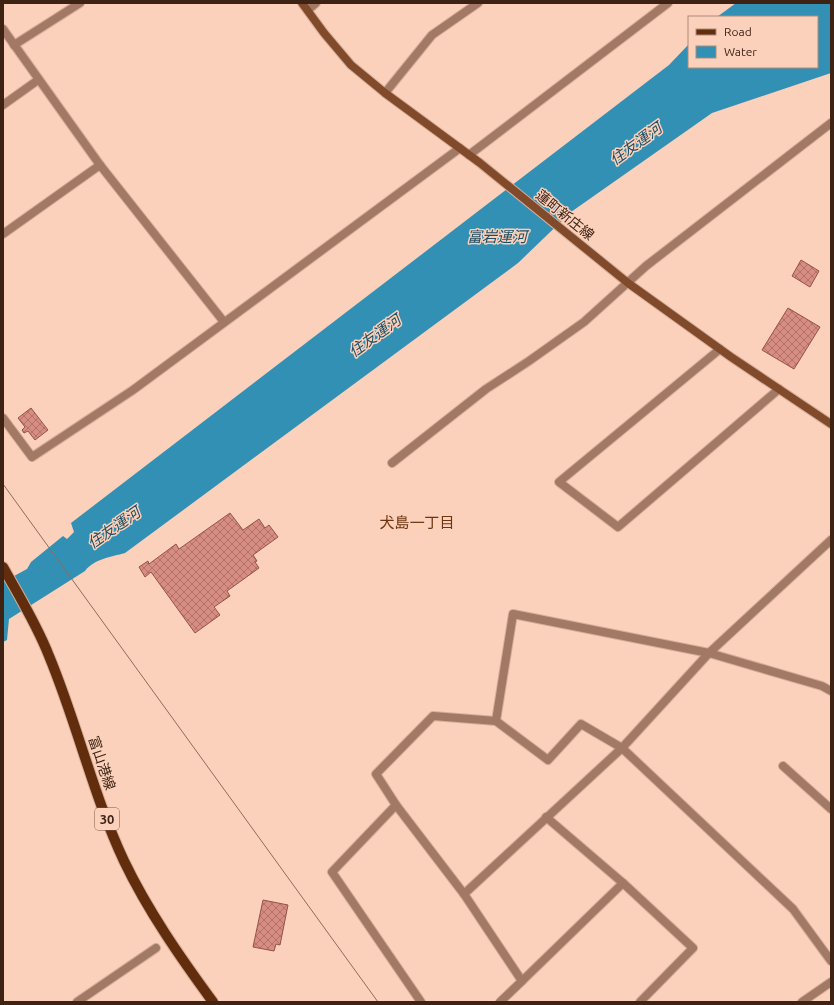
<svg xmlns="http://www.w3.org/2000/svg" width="834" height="1005" font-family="Ubuntu,'Noto Sans JP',sans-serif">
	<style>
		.water { fill: #3290b5 }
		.building { fill: url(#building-cross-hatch); stroke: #965148 }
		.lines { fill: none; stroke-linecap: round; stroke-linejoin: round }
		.service-casing { stroke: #d5ae9a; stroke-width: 10 }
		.minor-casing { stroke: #d5ae9a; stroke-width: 10 }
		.secondary-casing { stroke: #d5ae9a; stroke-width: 10 }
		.primary-casing { stroke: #d5ae9a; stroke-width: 12 }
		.service { stroke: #a17965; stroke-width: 8 }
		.minor { stroke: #a17965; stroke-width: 8 }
		.secondary { stroke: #814a2b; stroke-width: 8 }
		.primary { stroke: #612d0c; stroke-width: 10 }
		.tram { stroke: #8e6c5b; stroke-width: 1 }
		.labels { text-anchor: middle; stroke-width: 3; stroke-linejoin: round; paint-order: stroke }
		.shield { fill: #fbd1bb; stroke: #775747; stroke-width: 1 }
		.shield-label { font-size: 13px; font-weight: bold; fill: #3e2315 }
		.street-label { font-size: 14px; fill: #3e2315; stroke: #fbd1bb }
		.water-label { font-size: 15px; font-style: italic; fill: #1c4e63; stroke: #fbd1bb }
		.neighbourhood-label { font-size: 15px; fill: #6e3511; stroke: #fbd1bb }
	</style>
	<defs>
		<pattern id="building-cross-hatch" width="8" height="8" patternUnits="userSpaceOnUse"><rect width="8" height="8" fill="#d88d82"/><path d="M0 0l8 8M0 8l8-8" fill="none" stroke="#b17369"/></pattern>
	</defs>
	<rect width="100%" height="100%" fill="#fbd1bb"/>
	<!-- water -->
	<path class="water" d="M736,3H831V73L712,113L571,212L518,263L125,553C111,557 94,559 85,571L9,619L7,640L3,642V582L27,569L31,562L63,536L67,539L74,532L71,523L669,65L689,44V67H817V17H717Z"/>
	<!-- building -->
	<g class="building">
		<polygon points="801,260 819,271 810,287 792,276"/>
		<polygon points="788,308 820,327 794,369 762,350"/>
		<polygon points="31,408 48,430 35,440 28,431 24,433 22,430 25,427 18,418"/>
		<polygon points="230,513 243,530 259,519 265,528 269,525 278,537 253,555 257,561 255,562 259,568 227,591 230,596 214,607 220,615 195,633 151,572 145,577 139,567 148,561 149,564 176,544 179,549"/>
		<polygon points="263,900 288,905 280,945 276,944 274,951 253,947"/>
	</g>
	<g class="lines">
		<defs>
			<g id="service">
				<polyline points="720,349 559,482 618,527 779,389"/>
				<polyline points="77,1002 156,948"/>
			</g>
			<g id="minor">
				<polyline points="308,10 316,3"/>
				<polyline points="3,29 100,165 224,322"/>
				<polyline points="14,45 80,3"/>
				<polyline points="385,93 432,35 478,3"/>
				<polyline points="3,105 38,80"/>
				<polyline points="469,155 668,3"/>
				<polyline points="3,234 100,165"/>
				<polyline points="3,418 32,457 133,390 460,148"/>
				<polyline points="392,463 486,389 529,361 584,322 646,266 831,123"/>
				<polyline points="831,691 822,686 709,653 513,614 496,721 548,760 581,724 622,748 793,909 831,961"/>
				<polyline points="783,766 831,809"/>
				<polyline points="396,805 332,872 421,1002"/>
				<polyline points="546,817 623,883 693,948 640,1002"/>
				<polyline points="464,894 396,805 376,774 433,716 496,721"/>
				<polyline points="522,981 623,883"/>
				<polyline points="500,1002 522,981 464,894 622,748 709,653 831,540"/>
				<polyline points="802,1002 831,982"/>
			</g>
			<polyline id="secondary" points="302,3 324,33 351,65 385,93 480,163 628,283 731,357 831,424"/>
			<path id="primary" d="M3,567C19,596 37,625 49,656C77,723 93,795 124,861C148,911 180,957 213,1002"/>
		</defs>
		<!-- service casing -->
		<use href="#service" class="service-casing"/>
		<!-- minor casing -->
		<use href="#minor" class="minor-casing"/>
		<!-- secondary casing -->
		<use href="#secondary" class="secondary-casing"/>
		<!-- primary casing -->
		<use href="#primary" class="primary-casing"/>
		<!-- service -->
		<use href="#service" class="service"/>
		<!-- minor -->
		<use href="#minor" class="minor"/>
		<!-- secondary -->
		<use href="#secondary" class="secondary"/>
		<!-- primary -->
		<use href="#primary" class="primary"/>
		<!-- tram -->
		<polyline class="tram" points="3,484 378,1002"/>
	</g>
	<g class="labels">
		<!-- shield labels -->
		<rect class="shield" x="95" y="808" width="24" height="22" rx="3"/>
		<g class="shield-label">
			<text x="107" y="824">30</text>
		</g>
		<!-- street labels -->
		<g class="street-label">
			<text transform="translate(565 215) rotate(39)" y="5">蓮町新庄線</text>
			<text transform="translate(102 763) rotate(71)" y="5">富山港線</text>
		</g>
		<!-- water labels -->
		<g class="water-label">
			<text transform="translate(636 144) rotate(-36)" y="5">住友運河</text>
			<text x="497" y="242">富岩運河</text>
			<text transform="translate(375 336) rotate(-36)" y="5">住友運河</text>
			<text transform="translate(114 528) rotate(-35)" y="5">住友運河</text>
		</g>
		<!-- neighbourhood labels -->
		<g class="neighbourhood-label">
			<text x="417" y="528">犬島一丁目</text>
		</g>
	</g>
	<!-- border -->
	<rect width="834" height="1005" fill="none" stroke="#3e2315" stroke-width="8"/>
	<!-- legend -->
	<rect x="688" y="16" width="130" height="52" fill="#fbd1bb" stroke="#af8b79"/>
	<rect x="696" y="29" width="20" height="6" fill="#612d0c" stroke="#af8b79"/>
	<text x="724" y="36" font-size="12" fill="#3e2315">Road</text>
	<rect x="696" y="46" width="20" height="12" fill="#3290b5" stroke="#af8b79"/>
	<text x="724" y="56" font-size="12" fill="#3e2315">Water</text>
</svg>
